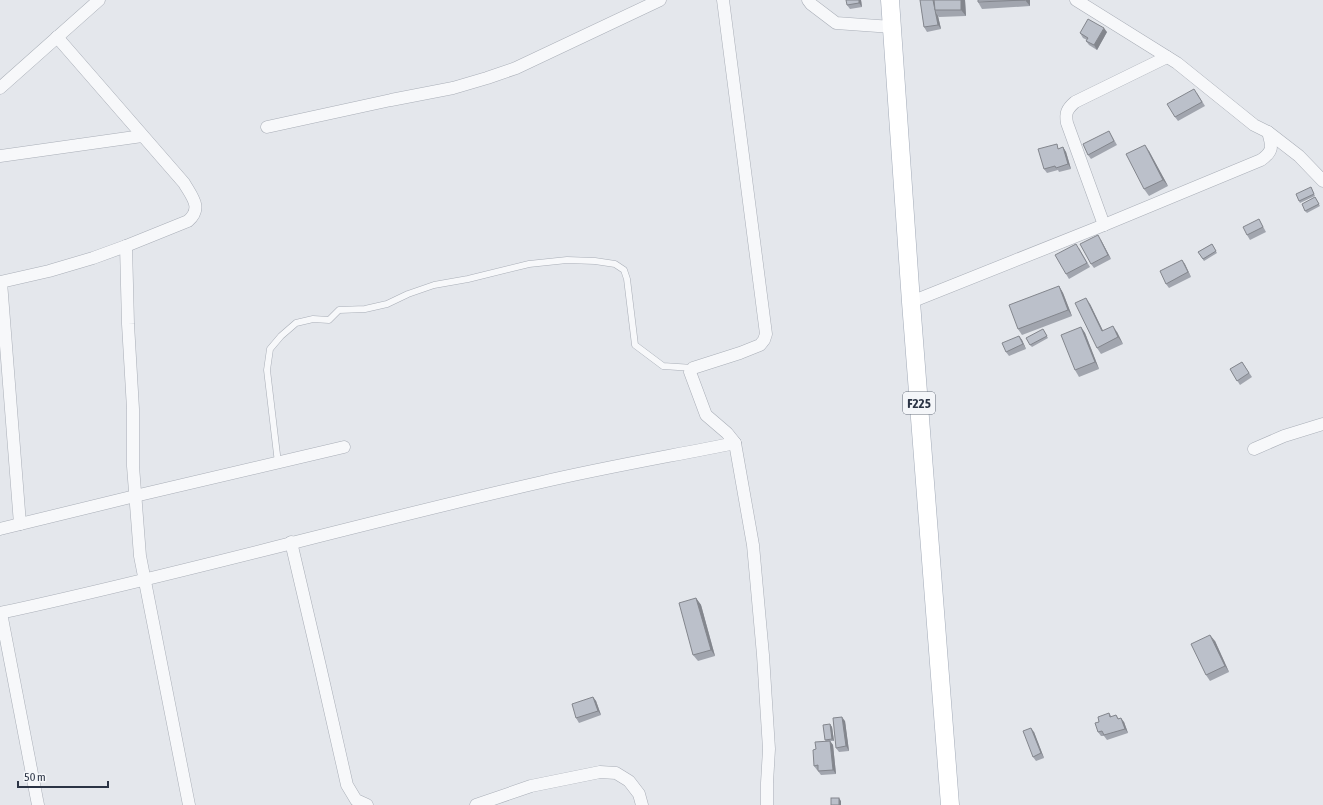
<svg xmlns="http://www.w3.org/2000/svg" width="1323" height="805" font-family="'Asap Condensed',sans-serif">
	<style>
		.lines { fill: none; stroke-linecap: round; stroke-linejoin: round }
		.lane-casing { stroke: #a9aeb7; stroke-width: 7 }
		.street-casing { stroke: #a9aeb7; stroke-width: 13 }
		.primary-casing { stroke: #a3abb8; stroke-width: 19 }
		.lane { stroke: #f7f8fa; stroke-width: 6 }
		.street { stroke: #f7f8fa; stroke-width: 12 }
		.primary { stroke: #fff; stroke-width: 18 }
		.wall { fill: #a1a5ae }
		.shaded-wall { fill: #83868d }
		.building { fill: #bbc0ca; stroke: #83868d }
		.labels { text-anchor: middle; stroke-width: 3.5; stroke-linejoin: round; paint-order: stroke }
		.shield { fill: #f4f6f9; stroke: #676e7b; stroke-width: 1 }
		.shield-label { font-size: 13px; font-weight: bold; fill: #2b3445 }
	</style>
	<rect width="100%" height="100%" fill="#e4e7ec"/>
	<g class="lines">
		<defs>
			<polyline id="lane" points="278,463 267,370 270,349 281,336 296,323 313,319 329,320 339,310 365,309 387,304 408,294 434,285 468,279 529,264 567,260 595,261 615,264 624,270 627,279 635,345 663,366 693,368"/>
			<g id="street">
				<polyline points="723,0 766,334 764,340 760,345 740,353 693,368 690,372 706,415 727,433 735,443 753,545 763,655 769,749 767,783 767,805"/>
				<polyline points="808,0 811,4 836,23 892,27"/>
				<polyline points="0,88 99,0"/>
				<polyline points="267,127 391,100 453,88 487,78 516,68 660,0"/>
				<polyline points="1268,132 1299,156 1323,181"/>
				<polyline points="0,156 142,136"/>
				<path d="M1104,225L1067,123C1065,113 1067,109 1075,102L1167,57"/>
				<polyline points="126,246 128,324 133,409 133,466 140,556 189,805"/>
				<path d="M911,302L1104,225L1261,160C1274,151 1272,146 1268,132L1254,125L1177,63L1076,0"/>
				<polyline points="1254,449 1284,436 1323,424"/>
				<path d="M20,524L1,282L49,271L93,258L126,246L188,221C203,208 192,197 184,183L57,37"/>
				<polyline points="0,529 135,496 344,447"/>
				<polyline points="291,542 320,666 347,785 356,800 367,805"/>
				<path d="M0,613C182,574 361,523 542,482C606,467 671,456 735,443"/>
				<polyline points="1,613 38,805"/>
				<polyline points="476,805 531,786 600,772 616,773 629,781 639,794 642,805"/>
			</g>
			<polyline id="primary" points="890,0 911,302 950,805"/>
		</defs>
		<!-- lane casing -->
		<use href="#lane" class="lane-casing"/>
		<!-- street casing -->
		<use href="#street" class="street-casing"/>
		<!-- primary casing -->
		<use href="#primary" class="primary-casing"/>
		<!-- lane -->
		<use href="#lane" class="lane"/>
		<!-- street -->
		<use href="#street" class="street"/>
		<!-- primary -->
		<use href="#primary" class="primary"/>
	</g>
	<!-- wall -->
	<g class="wall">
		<polygon points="861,0 862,7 850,9 847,5"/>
		<polygon points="920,0 965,0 966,16 939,17 938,16 941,29 927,32 924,27"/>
		<polygon points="978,0 1030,0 1030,6 982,9 978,2"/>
		<polygon points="1107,32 1097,50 1089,45 1086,41 1087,40 1083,38 1080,33"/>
		<polygon points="1197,93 1205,106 1178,121 1175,117"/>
		<polygon points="1109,131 1117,145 1091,159 1088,155"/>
		<polygon points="1063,147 1066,152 1071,169 1059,172 1058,170 1047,173 1044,169 1060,148"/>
		<polygon points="1149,151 1168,186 1149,196 1144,189"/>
		<polygon points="1311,187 1315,196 1300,203 1299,201"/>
		<polygon points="1315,197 1320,206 1307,213 1305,211"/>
		<polygon points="1259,219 1266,232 1250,240 1247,235"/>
		<polygon points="1101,240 1111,259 1094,268 1091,264"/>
		<polygon points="1212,244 1217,253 1204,261 1198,252"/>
		<polygon points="1079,248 1090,267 1069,279 1066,274"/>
		<polygon points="1182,260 1191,277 1169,288 1166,284"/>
		<polygon points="1059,286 1063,293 1072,316 1022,335 1018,329"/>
		<polygon points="1090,304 1103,331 1117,332 1123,344 1101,354 1097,348"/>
		<polygon points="1081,327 1085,333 1099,369 1079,377 1075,370"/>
		<polygon points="1044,331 1048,338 1032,347 1030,345"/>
		<polygon points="1019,336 1022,340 1026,349 1009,356 1006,352"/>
		<polygon points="1242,362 1252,377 1240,385 1230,369"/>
		<polygon points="696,598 701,605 715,656 698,661 693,655"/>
		<polygon points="1215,641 1229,672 1210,681 1206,675"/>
		<polygon points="593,697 596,701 601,715 579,723 576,718"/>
		<polygon points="1109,713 1112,717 1116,715 1119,719 1124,722 1128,733 1107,740 1104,736 1101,736 1098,732 1099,722"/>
		<polygon points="845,721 849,751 839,752 836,748"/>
		<polygon points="830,724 832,727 834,741 830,741 833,745 836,774 821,775 818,771 818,770 817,770 814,766 816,749 826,741 825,740"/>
		<polygon points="1034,732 1044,758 1036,761 1033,757"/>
	</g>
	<!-- shaded-wall -->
	<g class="shaded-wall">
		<polygon points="859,0 861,0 862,7 859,3"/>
		<polygon points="961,0 965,0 966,16 961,10"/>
		<polygon points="1025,0 1030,0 1030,6"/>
		<polygon points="935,12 938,16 941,29 938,25"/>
		<polygon points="1104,28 1107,32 1097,50 1094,45"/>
		<polygon points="1145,145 1149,151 1168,186 1163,180"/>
		<polygon points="1063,147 1066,152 1071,169 1068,164"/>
		<polygon points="1098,235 1101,240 1111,259 1108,255"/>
		<polygon points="1182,260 1185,264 1191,277 1188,272"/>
		<polygon points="1059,286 1063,293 1072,316 1068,310"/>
		<polygon points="1086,298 1090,304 1106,337 1102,331"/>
		<polygon points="1113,326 1117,332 1123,344 1118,337"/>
		<polygon points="1081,327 1085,333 1099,369 1095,362"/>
		<polygon points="1019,336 1022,340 1026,349 1023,344"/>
		<polygon points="696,598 701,605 715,656 711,650"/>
		<polygon points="1210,635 1215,641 1229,672 1225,666"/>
		<polygon points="593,697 596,701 601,715 598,711"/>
		<polygon points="842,717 845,721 849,751 846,746"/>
		<polygon points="1121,718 1124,722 1128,733 1125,729"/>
		<polygon points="830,724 832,727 834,741 832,739"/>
		<polygon points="1031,728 1034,732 1044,758 1041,753"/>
		<polygon points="830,741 833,745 836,774 833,770"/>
		<polygon points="839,798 841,801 841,805 839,805"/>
	</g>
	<!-- building -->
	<g class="building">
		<polygon points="846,0 859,0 859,3 847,5"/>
		<polygon points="920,0 933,0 938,25 924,27"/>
		<polygon points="934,0 961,0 961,10 935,10"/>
		<polygon points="978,0 1025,0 978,2"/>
		<polygon points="1088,19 1104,28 1094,45 1086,41 1088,38 1080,33"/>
		<polygon points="1194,89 1202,102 1175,117 1167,104"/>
		<polygon points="1109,131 1114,141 1088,155 1083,144"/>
		<polygon points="1057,144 1058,149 1063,147 1068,164 1056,168 1055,166 1044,169 1038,149"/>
		<polygon points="1145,145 1163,180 1144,189 1126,154"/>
		<polygon points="1311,187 1314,194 1299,201 1296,194"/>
		<polygon points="1315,197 1319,204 1305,211 1302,204"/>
		<polygon points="1259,219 1263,227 1247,235 1243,227"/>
		<polygon points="1098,235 1108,255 1091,264 1080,244"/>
		<polygon points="1076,244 1087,263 1066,274 1055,255"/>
		<polygon points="1212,244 1216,251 1203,259 1198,252"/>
		<polygon points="1182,260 1188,272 1166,284 1160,271"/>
		<polygon points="1059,286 1068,310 1018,329 1009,305"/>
		<polygon points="1086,298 1102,331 1113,326 1118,337 1097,348 1075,303"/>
		<polygon points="1081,327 1095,362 1075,370 1061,335"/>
		<polygon points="1043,329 1047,336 1030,345 1026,338"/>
		<polygon points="1019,336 1023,344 1006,352 1002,343"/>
		<polygon points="1242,362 1249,373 1237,381 1230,369"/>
		<polygon points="696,598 711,650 693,655 679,603"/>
		<polygon points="1210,635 1225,666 1206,675 1191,644"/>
		<polygon points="593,697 598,711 576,718 572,704"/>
		<polygon points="1109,713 1110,717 1116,715 1118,719 1121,718 1125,729 1104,735 1102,731 1098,732 1095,723 1099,722 1098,717"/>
		<polygon points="842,717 846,746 836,748 833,718"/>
		<polygon points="830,724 832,739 825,740 823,725"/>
		<polygon points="1031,728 1041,753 1033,757 1023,731"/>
		<polygon points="830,741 833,770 818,771 818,765 814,766 813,750 816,749 815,742"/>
		<rect x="831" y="798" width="8" height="7"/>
	</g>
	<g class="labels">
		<!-- shield labels -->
		<rect class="shield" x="903" y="392" width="32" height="22" rx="3"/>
		<g class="shield-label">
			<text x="919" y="408">F225</text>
		</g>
	</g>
	<!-- scale -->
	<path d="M18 781v6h90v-6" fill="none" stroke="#2b3445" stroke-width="2"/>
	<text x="24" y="781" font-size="12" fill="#2b3445" stroke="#f4f6f9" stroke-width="3" paint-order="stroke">50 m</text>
</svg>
